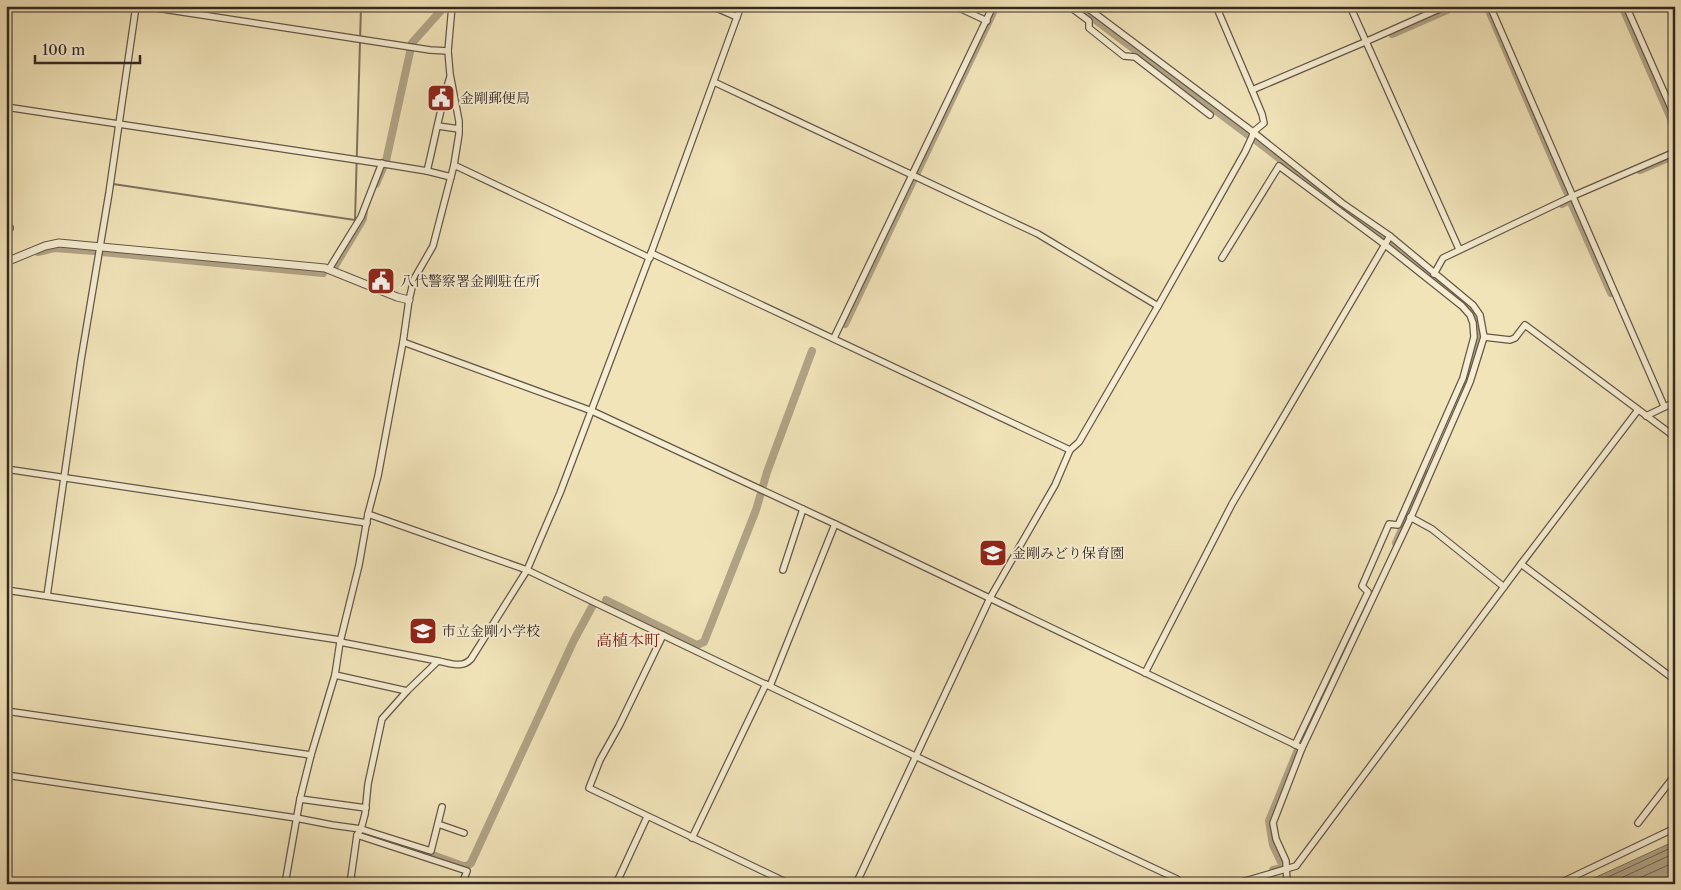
<svg xmlns="http://www.w3.org/2000/svg" width="1681" height="890" font-family="'Libre Caslon Text','Noto Serif JP',serif">
	<style>
		.water { fill: #b1a486; stroke: #7f725e }
		.lines { fill: none; stroke-linecap: round; stroke-linejoin: round }
		.shore { stroke: #726654; stroke-width: 1 }
		.stream { stroke: #7f725e; stroke-width: 2 }
		.canal { stroke: #b1a486; stroke-width: 8 }
		.minor-casing { stroke: #635748; stroke-width: 8 }
		.tertiary-casing { stroke: #635748; stroke-width: 9 }
		.minor { stroke: #f6edd2; stroke-width: 5.5 }
		.tertiary { stroke: #f6edd2; stroke-width: 7 }
		.labels { text-anchor: middle; stroke-width: 4; stroke-linejoin: round; paint-order: stroke }
		.poi-label { font-size: 14px; fill: #342822; stroke: #f6edd2; text-anchor: start }
		.quarter-label { font-size: 16px; fill: #7a1f14; stroke: #f6edd2 }
	</style>
	<rect width="100%" height="100%" fill="#f1e4b9"/>
	<filter id="stains"><feTurbulence type="fractalNoise" baseFrequency=".004" numOctaves="4"/><feColorMatrix values="0 0 0 0 .2 0 0 0 0 .09 0 0 0 0 .02 0 0 0 .5 -.17"/></filter>
	<radialGradient id="worn" r=".72"><stop offset=".6" stop-color="#630" stop-opacity="0"/><stop offset="1" stop-color="#630" stop-opacity=".3"/></radialGradient>
	<!-- water -->
	<polygon class="water" points="1675,841 1675,884 1581,884"/>
	<g class="lines">
		<!-- shore -->
		<g class="shore">
			<polyline points="1593,884 1675,846"/>
			<polyline points="1608,884 1675,853"/>
			<polyline points="1626,884 1675,862"/>
		</g>
		<!-- stream -->
		<g class="stream">
			<polyline points="113,184 355,220"/>
			<polyline points="355,220 361,6"/>
		</g>
		<!-- canal -->
		<g class="canal">
			<polyline points="1077,6 1251,137"/>
			<polyline points="1487,6 1567,192"/>
			<polyline points="1622,6 1675,128"/>
			<polyline points="1392,34 1456,6"/>
			<path d="M1257,141L1466,303C1474,312 1479,322 1479,335L1466,385"/>
			<polyline points="1640,170 1675,155"/>
			<polyline points="376,184 386,161 412,43 445,6"/>
			<polyline points="1562,204 1570,200 1611,293"/>
			<polyline points="38,252 54,248 94,251"/>
			<polyline points="102,252 323,273"/>
			<polyline points="335,266 363,219 364,211"/>
			<polyline points="845,324 996,6"/>
			<polyline points="1396,543 1427,474"/>
			<polyline points="606,600 697,645 704,642 756,510 767,472 812,351"/>
			<polyline points="1299,746 1356,628"/>
			<polyline points="410,847 463,866 467,866 471,863 574,640 593,605"/>
			<polyline points="1273,870 1282,868 1283,866 1273,845 1269,821 1297,752"/>
		</g>
		<defs>
			<g id="minor">
				<polyline points="143,6 430,50 448,51"/>
				<polyline points="712,6 737,17"/>
				<polyline points="955,6 987,21"/>
				<polyline points="1069,6 1089,21 1089,28 1124,56 1135,57 1210,115"/>
				<polyline points="1085,6 1253,132 1342,203 1390,236 1473,305 1480,315 1484,337 1470,382 1411,517 1302,748 1273,823 1276,839 1286,861 1287,884"/>
				<polyline points="1216,6 1252,90"/>
				<polyline points="1350,6 1459,249"/>
				<polyline points="1490,6 1664,406"/>
				<polyline points="1626,6 1675,117"/>
				<polyline points="714,82 1038,234 1158,306"/>
				<polyline points="6,107 384,164 427,171 451,177"/>
				<polyline points="438,126 459,129"/>
				<polyline points="454,165 650,258"/>
				<path d="M427,171C435,139 440,108 450,77"/>
				<polyline points="6,228 10,228"/>
				<polyline points="651,253 1070,450"/>
				<polyline points="1222,258 1279,166 1384,244 1462,306 1470,315 1473,323 1474,337 1463,378 1398,525 1389,524 1362,586 1368,592 1295,745"/>
				<polyline points="329,269 361,217 382,163"/>
				<polyline points="1434,274 1443,258 1573,196 1675,152"/>
				<polyline points="1484,337 1510,340 1515,338 1525,325 1675,437"/>
				<polyline points="834,338 993,6"/>
				<polyline points="403,342 592,411 835,524 1302,748"/>
				<polyline points="1646,416 1675,402"/>
				<polyline points="6,469 367,523"/>
				<polyline points="368,514 527,570 915,756 1177,879 1182,884"/>
				<polyline points="1410,517 1432,529 1504,587"/>
				<polyline points="1521,564 1675,680"/>
				<polyline points="783,570 803,509"/>
				<polyline points="6,590 340,640"/>
				<polyline points="47,596 81,360 109,193 136,6"/>
				<polyline points="663,635 619,726 600,760 589,788 790,884"/>
				<polyline points="340,642 438,661"/>
				<polyline points="1145,673 1232,504 1390,236"/>
				<polyline points="335,675 407,691"/>
				<polyline points="770,686 835,524"/>
				<polyline points="6,711 311,755"/>
				<path d="M6,775L296,818L332,825L361,829L365,814L368,784L382,719L407,691L438,661C450,663 462,669 471,659L527,570L560,493L651,253L741,6"/>
				<polyline points="300,799 366,808"/>
				<polyline points="1638,823 1675,775"/>
				<polyline points="438,824 464,833"/>
				<polyline points="357,835 467,871 462,884"/>
				<polyline points="692,838 766,684"/>
				<polyline points="285,884 300,799 311,755 335,675 340,642 359,565 368,514 378,476 403,342 409,300 414,279 433,246 454,165 459,134 459,121 450,74 448,51 452,6"/>
				<polyline points="350,884 357,835 361,829 431,851 442,807"/>
				<polyline points="616,884 647,817"/>
				<polyline points="856,884 990,598 1055,485 1070,450 1079,442 1158,306 1245,152 1252,137 1253,132 1264,123 1262,114 1252,90 1365,42 1446,6"/>
				<polyline points="1235,884 1296,866 1521,564 1638,410"/>
				<polyline points="1558,884 1675,828"/>
			</g>
			<polyline id="tertiary" points="6,262 45,246 59,243 325,268 397,297 409,300"/>
		</defs>
		<!-- minor casing -->
		<use href="#minor" class="minor-casing"/>
		<!-- tertiary casing -->
		<use href="#tertiary" class="tertiary-casing"/>
		<!-- minor -->
		<use href="#minor" class="minor"/>
		<!-- tertiary -->
		<use href="#tertiary" class="tertiary"/>
	</g>
	<!-- icons -->
	<defs>
		<symbol id="civic-square" viewBox="-11 -11 22 22"><rect x="-9" y="-9" width="18" height="18" rx="4" fill="#8f2418" stroke="#f6edd2"/><path d="M-.6-6.5H3V-4.5H.6V-3L4-1V1h2V6H-6V1h2V-1L-.6-3ZM-1.2 2.5V6h2.4V2.5Z" fill="#fff"/></symbol>
		<symbol id="school-square" viewBox="-11 -11 22 22"><rect x="-9" y="-9" width="18" height="18" rx="4" fill="#8f2418" stroke="#f6edd2"/><path d="M0-5L7-2L0 1L-7-2ZM-4 1L0 2.5L4 1V4Q0 6-4 4Z" fill="#fff"/></symbol>
	</defs>
	<g fill-rule="evenodd">
		<use href="#civic-square" x="425" y="82" width="32" height="32"/>
		<use href="#civic-square" x="365" y="265" width="32" height="32"/>
		<use href="#school-square" x="977" y="537" width="32" height="32"/>
		<use href="#school-square" x="407" y="615" width="32" height="32"/>
	</g>
	<g class="labels">
		<!-- poi labels -->
		<g class="poi-label">
			<text x="460" y="103">金剛郵便局</text>
			<text x="400" y="286">八代警察署金剛駐在所</text>
			<text x="1012" y="558">金剛みどり保育園</text>
			<text x="442" y="636">市立金剛小学校</text>
		</g>
		<!-- quarter labels -->
		<g class="quarter-label">
			<text x="628" y="646">高植本町</text>
		</g>
	</g>
	<!-- margin -->
	<rect width="1681" height="890" fill="none" stroke="#f1e4b9" stroke-width="25"/>
	<rect x="8" y="8" width="1666" height="875" fill="none" stroke="#342822" stroke-width="2.5"/>
	<rect x="12" y="12" width="1656" height="865" fill="none" stroke="#342822"/>
	<!-- scale -->
	<path d="M35 55v8h105v-8" fill="none" stroke="#342822" stroke-width="2.5"/>
	<text x="42" y="55" font-size="15" fill="#342822" stroke="#f6edd2" stroke-width="4" paint-order="stroke">100 m</text>
	<rect width="100%" height="100%" filter="url(#stains)"/>
	<rect width="100%" height="100%" fill="url(#worn)"/>
</svg>
